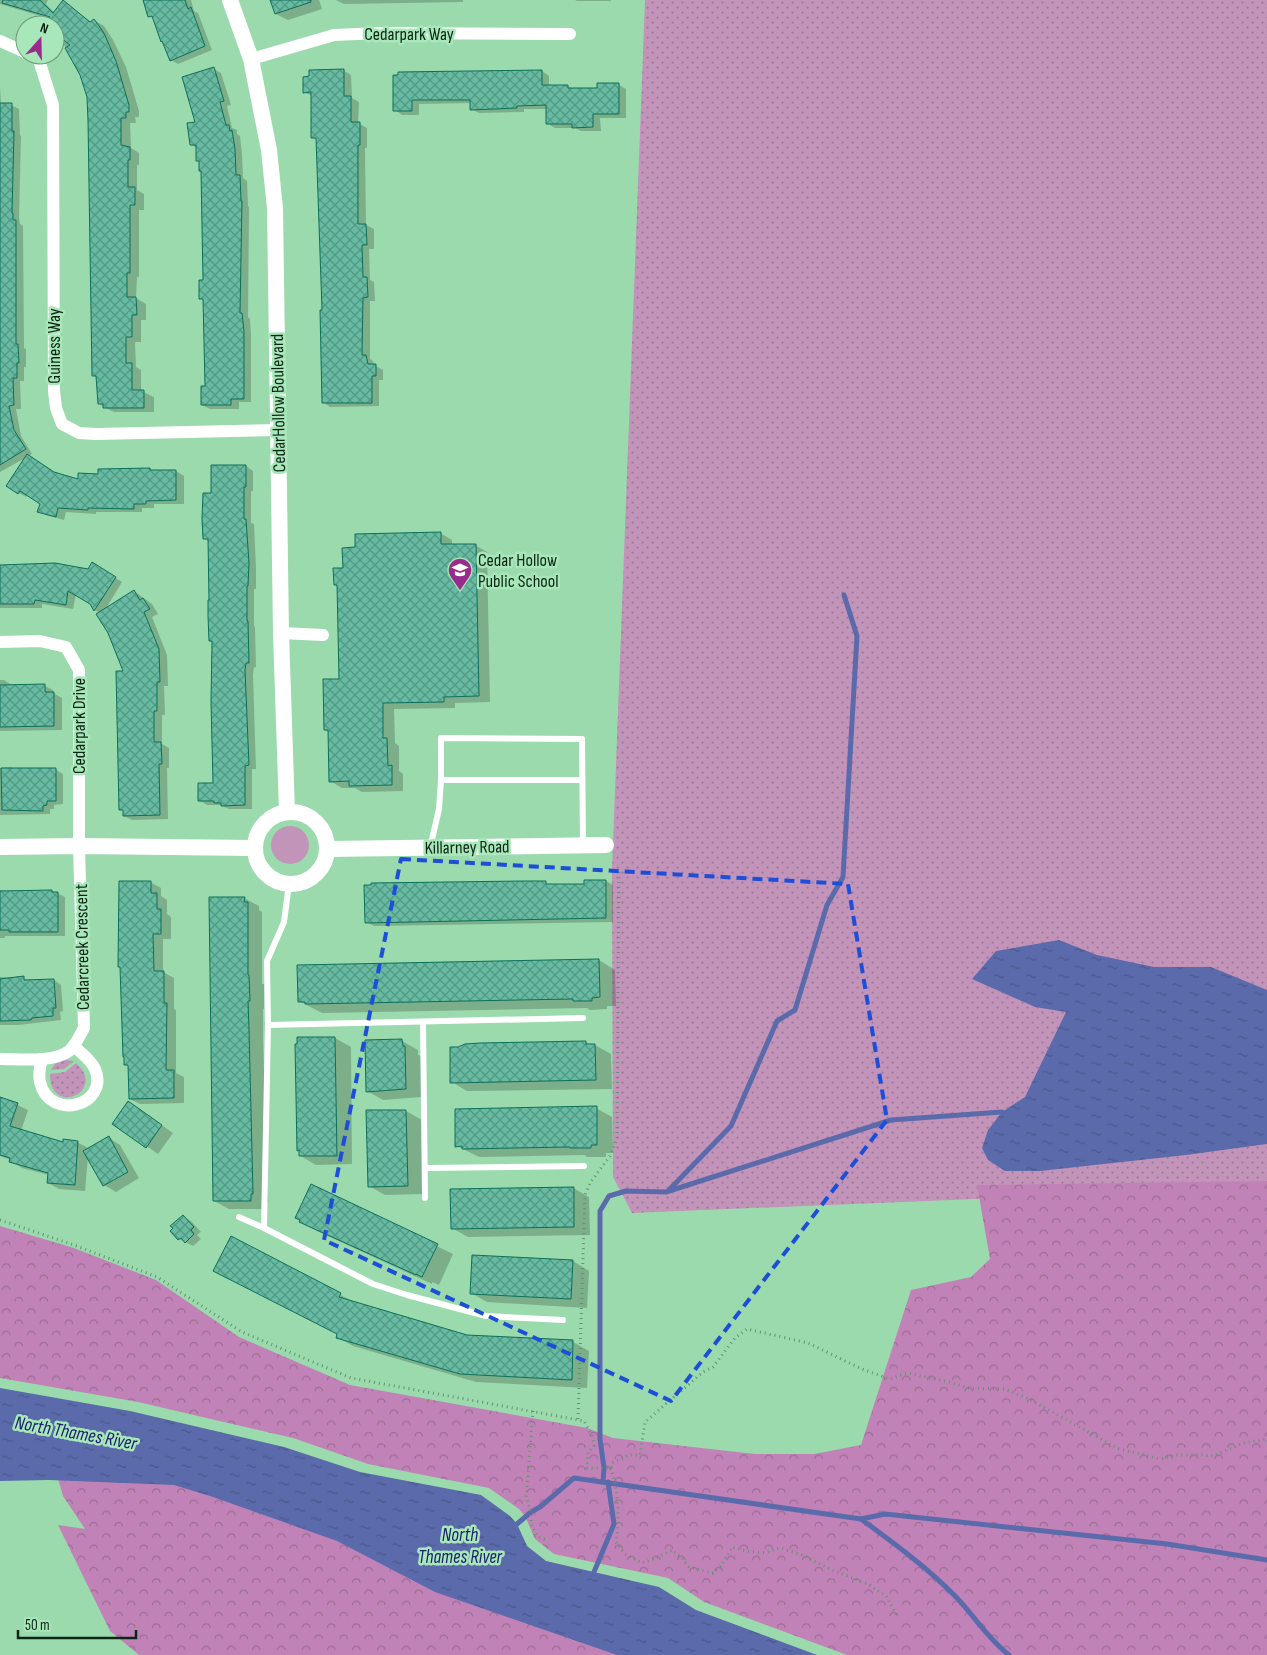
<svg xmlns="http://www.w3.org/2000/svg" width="1267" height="1655" font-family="'Sofia Sans Condensed',sans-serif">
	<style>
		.grass { fill: url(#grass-dots) }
		.forest { fill: url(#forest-crowns) }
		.garden { fill: #c394ba }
		.water { fill: url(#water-ripples) }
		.shadow { fill: #0003 }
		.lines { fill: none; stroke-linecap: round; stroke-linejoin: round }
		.stream { stroke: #5b6aab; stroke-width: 5 }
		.building { fill: url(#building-cross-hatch); stroke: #0e6f5a }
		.path { stroke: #629270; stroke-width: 3; stroke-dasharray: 1 4; stroke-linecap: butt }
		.service { stroke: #fff; stroke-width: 6 }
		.minor { stroke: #fff; stroke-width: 12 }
		.tertiary { stroke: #fff; stroke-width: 16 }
		.marked { fill: none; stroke: #1d4ed8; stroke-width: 4; stroke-dasharray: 10 6; stroke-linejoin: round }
		.labels { text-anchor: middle; stroke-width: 5; stroke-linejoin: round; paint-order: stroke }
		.street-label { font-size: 18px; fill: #0c2514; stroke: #a8e7b9 }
		.poi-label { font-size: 18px; fill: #0c2514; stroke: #a8e7b9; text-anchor: start }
		.water-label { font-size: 19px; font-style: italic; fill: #1c206e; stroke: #a8e7b9 }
	</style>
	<defs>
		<pattern id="grass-dots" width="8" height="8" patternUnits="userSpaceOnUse" patternTransform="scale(1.25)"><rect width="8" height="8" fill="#c394ba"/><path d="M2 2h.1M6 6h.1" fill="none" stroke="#9d7996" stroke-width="1.8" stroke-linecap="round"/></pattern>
		<pattern id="forest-crowns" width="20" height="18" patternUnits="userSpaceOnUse" patternTransform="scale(1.25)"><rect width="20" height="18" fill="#c183b7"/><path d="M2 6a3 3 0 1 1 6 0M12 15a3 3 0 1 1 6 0" fill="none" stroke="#9b6b94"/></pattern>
		<pattern id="water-ripples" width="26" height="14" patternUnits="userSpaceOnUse" patternTransform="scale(1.25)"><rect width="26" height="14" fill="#5b6aab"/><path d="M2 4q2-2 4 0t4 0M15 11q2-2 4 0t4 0" fill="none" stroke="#4a578a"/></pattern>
		<pattern id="building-cross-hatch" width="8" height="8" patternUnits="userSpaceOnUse" patternTransform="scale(1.25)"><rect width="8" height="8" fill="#67bba2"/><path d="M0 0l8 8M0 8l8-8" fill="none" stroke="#539883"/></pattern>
	</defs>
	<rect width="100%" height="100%" fill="#9bdaad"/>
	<!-- grass -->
	<g class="grass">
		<polygon points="645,0 1267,0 1267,1187 632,1213 613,1177 612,870"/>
		<polygon points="65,1060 74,1061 64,1069 51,1070 55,1064"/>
		<path d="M76,1063C108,1091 50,1118 50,1074L65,1072Z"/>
	</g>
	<!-- forest -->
	<g class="forest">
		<polygon points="1267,1181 1267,1655 847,1655 704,1602 668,1578 554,1554 535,1539 525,1516 519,1509 489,1488 368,1464 293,1438 138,1402 0,1378 0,1226 74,1248 156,1280 239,1337 350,1385 587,1428 613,1438 755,1454 814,1454 861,1445 911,1290 971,1277 990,1259 977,1185"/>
		<polygon points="57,1475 181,1481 637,1655 139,1655 110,1631 58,1525 85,1529 63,1496"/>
	</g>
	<!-- garden -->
	<circle class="garden" cx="290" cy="845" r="19"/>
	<!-- water -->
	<g class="water">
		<polygon points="1059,940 1097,955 1154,967 1211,967 1267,990 1267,1144 1186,1155 1040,1171 1005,1171 988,1160 982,1148 988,1130 1002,1112 1025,1097 1066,1012 1035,1007 972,979 996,951"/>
		<polygon points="0,1388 130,1411 284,1447 360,1472 481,1495 510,1516 517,1524 527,1546 546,1561 659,1587 696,1610 817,1655 617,1655 435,1592 337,1541 213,1497 174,1485 49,1480 0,1481"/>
	</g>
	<!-- shadow -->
	<g class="shadow">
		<polygon points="0,0 48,0 46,4 55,13 63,2 91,22 94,20 104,26 113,40 126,67 139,111 139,117 135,117 136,123 130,123 131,148 139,153 139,165 137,165 137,190 144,194 144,210 139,210 139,277 137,277 136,298 146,304 146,320 141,320 141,342 135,342 136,367 141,370 141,391 154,397 154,412 114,412 104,407 99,403 98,378 93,375 88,97 81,75 73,57 61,41 55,36 55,25 42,25 47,18 0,4"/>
		<polygon points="144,0 191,0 194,11 198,13 212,50 178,64 171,60 154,19 149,16"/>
		<polygon points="272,0 319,0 322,9 288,20 276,14"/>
		<polygon points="336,0 463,0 463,2 344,4"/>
		<polygon points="575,0 611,0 611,1 577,1"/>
		<polygon points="214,69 221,73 231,105 227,106 232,128 237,130 237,134 240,136 242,154 243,178 247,181 248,206 249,207 248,317 250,319 251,336 251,402 239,402 239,409 210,409 202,405 206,387 205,301 200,298 204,281 203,172 200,162 198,160 197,148 191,145"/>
		<polygon points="343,70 351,75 352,98 359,102 358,123 367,128 367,148 365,148 366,225 374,229 374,249 369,249 370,280 374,282 375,301 370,301 370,359 373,361 374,365 383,370 383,380 379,380 379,406 330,407 323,402 323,311 317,140 313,137 312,96 304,92"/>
		<polygon points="542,71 549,76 549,86 567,86 573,89 599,89 619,85 626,89 626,118 600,118 601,131 581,131 575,128 555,128 548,124 548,109 524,109 524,112 479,113 471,109 471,103 419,104 419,115 402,115 395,110 395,76"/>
		<polygon points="0,86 1,103 7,103 19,109 20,135 21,136 19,218 20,224 23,226 24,348 26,349 26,367 24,367 24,381 20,381 21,409 16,409 21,436 32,454 28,456 56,474 79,481 100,476 149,469 153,471 176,471 184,476 184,504 154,504 154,508 142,508 142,512 96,512 96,514 66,512 64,520 46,515 39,511 41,503 28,494 26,497 19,493 27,457 0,472"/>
		<polygon points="246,466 253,471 253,491 251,491 251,523 254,524 256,568 256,589 254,589 254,626 255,627 256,667 254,667 253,675 256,769 252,769 252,809 229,809 220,805 207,805 199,800 215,784 213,642 210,641 210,542 204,538 212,494"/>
		<polygon points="440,533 452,540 452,545 475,545 487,552 490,702 455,703 455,708 394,709 395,743 399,746 399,771 403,774 403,791 362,792 355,788 342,788 330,781 329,732 325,730 341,680 339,587 335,585 344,569"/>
		<polygon points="92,564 122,582 105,610 134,591 152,604 158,614 152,617 167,655 168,686 164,686 165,715 162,715 162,744 169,748 169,768 167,768 168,819 132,820 124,816 124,811 120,809 125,672 100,613 95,610 90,603 76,594 73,609 42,604 42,608 0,608 0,567 88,570"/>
		<polygon points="0,680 4,680 12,685 12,686 45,686 53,690 53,693 62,698 62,730 0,731"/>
		<polygon points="11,767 15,770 55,769 63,774 63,804 54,805 54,809 50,809 50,814 0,815 0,768"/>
		<polygon points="606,881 613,885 613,922 374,926 366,922 545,882 551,886 585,885"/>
		<polygon points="150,882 161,888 161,896 167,900 167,914 171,917 171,939 163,939 163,972 174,978 174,1009 176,1010 176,1073 184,1077 184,1103 140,1104 130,1099 129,1066 126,1064 121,968 119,967"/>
		<polygon points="0,890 8,892 52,891 65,897 65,936 5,936 5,938 0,938"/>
		<polygon points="244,898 259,906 259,910 262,912 262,984 264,984 264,1009 263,1009 263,1038 268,1202 265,1202 265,1209 229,1209 214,1201"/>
		<polygon points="599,960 615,970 616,1006 607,1006 607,1009 590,1010 587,1008 322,1013 299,1001 299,966"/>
		<polygon points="0,977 23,978 29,981 54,980 61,985 63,1011 60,1012 61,1020 18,1025 0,1025"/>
		<polygon points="335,1038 351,1047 352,1164 316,1165 301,1156 300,1151 298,1150 299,1039"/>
		<polygon points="402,1041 418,1050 418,1055 421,1056 421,1097 383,1100 367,1091"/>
		<polygon points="586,1042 590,1045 595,1045 611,1054 612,1089 467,1091 452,1082"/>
		<polygon points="0,1097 28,1110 21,1131 64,1143 77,1142 88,1148 109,1138 120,1145 139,1178 116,1192 104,1185 88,1156 85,1191 59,1189 48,1183 49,1175 22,1168 11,1161 11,1160 0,1156"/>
		<polygon points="128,1102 173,1133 158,1154 114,1123"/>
		<polygon points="596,1108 612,1117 613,1153 606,1153 606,1157 587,1157 585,1155 479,1157 457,1146"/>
		<polygon points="367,1111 406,1111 422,1120 423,1194 385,1195 369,1186"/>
		<polygon points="311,1185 453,1254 439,1285 432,1282 432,1284 317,1231 301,1222"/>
		<polygon points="573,1188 589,1197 590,1235 468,1237 452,1228"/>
		<polygon points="183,1216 191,1221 201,1232 197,1235 201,1239 193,1246 179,1239 172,1231"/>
		<polygon points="231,1238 356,1303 467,1337 573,1342 589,1351 587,1388 476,1382 353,1346 337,1337 338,1334"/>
		<polygon points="473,1256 573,1261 589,1271 587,1308 487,1302 471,1293"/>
	</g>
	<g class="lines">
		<!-- stream -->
		<g class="stream">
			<polyline points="669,1190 731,1126 777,1021 795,1010 827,905 843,877 857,636 844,595"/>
			<polyline points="603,1482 604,1468 600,1439 600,1211 609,1196 626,1191 666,1192 891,1120 1002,1112"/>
			<path d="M861,1519C895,1544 928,1568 957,1598C975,1617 988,1639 1009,1655"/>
			<polyline points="517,1524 531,1512 540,1507 574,1478 861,1519 885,1514 1167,1544 1267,1560"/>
			<polyline points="594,1572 614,1524 608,1482"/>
		</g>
	</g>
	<!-- building -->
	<g class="building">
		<polygon points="3,0 40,0 53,13 63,0 90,22 94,19 104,33 116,61 129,105 129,112 126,112 126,118 121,118 121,145 130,147 130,160 128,160 128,187 135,187 135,205 130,205 130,273 127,273 127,297 136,297 137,315 132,315 132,337 126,337 126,363 132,363 132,390 144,390 144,408 103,408 103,404 98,404 96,376 92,376 88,121 87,97 80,75 65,48 70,45 55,33 55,25 44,25 50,17 2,3"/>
		<polygon points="143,0 185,0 188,9 191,7 205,46 170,61 162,41 161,42 152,16 148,17"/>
		<polygon points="270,0 311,0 311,2 275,14"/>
		<polygon points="214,67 224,101 220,102 226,125 229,125 230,131 232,130 235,149 236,175 240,175 241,201 242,201 240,313 242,313 244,331 244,399 231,399 231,405 201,405 201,386 205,386 203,299 199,299 199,280 203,280 201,171 199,171 199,161 196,161 196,145 190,145 187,123 195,122 182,77"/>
		<polygon points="344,69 344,96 351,96 351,122 360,122 360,145 358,145 358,224 366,224 367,245 362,245 363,277 367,277 368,297 363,298 362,355 366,355 368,364 376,364 376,376 372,376 372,403 322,403 320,310 322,310 316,138 311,138 311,92 303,93 303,77 309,76 309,70"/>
		<polygon points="542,70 542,85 568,85 568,88 597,88 597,83 619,83 619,114 593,114 593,127 572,128 572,124 546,124 546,105 517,106 517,108 470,110 470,100 412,100 412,111 393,111 393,75 398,75 398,72"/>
		<polygon points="0,103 12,103 12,131 14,131 12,213 13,213 13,220 16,220 16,344 18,344 19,363 17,363 17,378 13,378 14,405 9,406 14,430 26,449 0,465"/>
		<polygon points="27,454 54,472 78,479 78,473 98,474 98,469 150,468 150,470 176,470 176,500 146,501 146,504 134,504 134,509 88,508 88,510 58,508 56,517 37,512 40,504 20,491 18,494 6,486"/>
		<polygon points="211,465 246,465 246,487 244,487 244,519 246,519 249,563 248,586 247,586 247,621 248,621 249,663 246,663 245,670 249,765 245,766 245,805 221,806 221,803 214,803 214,801 198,801 198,783 213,783 211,702 212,641 209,641 208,616 208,600 209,600 208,539 203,539 202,519 203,493 211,493"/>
		<polygon points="441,532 441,544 476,544 479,696 444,697 444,702 383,703 383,738 387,738 388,766 392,765 392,785 349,786 349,781 329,782 328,730 324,730 323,679 339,679 337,585 334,585 333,568 343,568 342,548 355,547 355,534"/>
		<polygon points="92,562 116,577 94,611 90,604 68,591 66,605 35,600 34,604 0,604 0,565 55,563 88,569"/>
		<polygon points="134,590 140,600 143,598 150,609 144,612 159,649 160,682 157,682 157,711 154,711 154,742 161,742 162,764 159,764 160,815 123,816 123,810 119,810 116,671 123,671 108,633 96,614"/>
		<polygon points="45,684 45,692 54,692 54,726 0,727 0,685"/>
		<polygon points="1,768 56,768 56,801 47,801 47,805 43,806 43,811 2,810"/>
		<polygon points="584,880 606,880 606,918 365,923 364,885 371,885 371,883 524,881 546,881 546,884 584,884"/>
		<polygon points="119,881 151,881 151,893 157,893 157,909 161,909 161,934 153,934 154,971 164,971 164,1003 167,1003 166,1070 174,1070 174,1098 129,1099 128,1065 124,1065 124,1057 123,1057 120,967 118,967"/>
		<polygon points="52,890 52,892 58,892 58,932 9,932 9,930 0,930 0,891"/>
		<polygon points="209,897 245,897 244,902 248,902 248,975 249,975 250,1001 248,1001 249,1029 253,1194 251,1194 251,1201 213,1201"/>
		<polygon points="599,959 600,997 592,998 592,1001 573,1001 573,999 305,1004 305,1002 298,1002 297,965"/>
		<polygon points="24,976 24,980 54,979 56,1008 53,1008 53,1016 32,1018 31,1020 0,1021 0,979"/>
		<polygon points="297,1037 335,1037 337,1156 299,1156 299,1150 297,1151 295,1044 297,1044"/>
		<polygon points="402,1039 403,1046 405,1046 406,1089 366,1092 365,1040"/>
		<polygon points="586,1041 586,1044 595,1044 596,1080 450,1083 450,1047 458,1047 465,1044 480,1043"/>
		<polygon points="0,1097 18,1103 10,1126 63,1142 63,1139 78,1141 75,1185 47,1183 48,1173 9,1162 10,1158 0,1155"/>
		<polygon points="128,1101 162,1125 146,1148 112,1124"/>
		<polygon points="597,1106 597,1145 591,1145 591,1148 570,1148 570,1147 462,1149 462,1146 455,1147 455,1109"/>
		<polygon points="366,1110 406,1110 408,1186 368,1187"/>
		<polygon points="109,1136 128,1172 103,1186 83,1151"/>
		<polygon points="311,1184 438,1244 422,1277 416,1274 416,1275 299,1222 300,1220 295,1218"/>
		<polygon points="574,1187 574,1227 451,1229 450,1189"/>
		<polygon points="183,1215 194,1227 191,1230 194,1234 185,1243 181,1238 178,1240 170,1231 173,1228 170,1226"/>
		<polygon points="231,1236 341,1293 339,1297 467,1335 573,1340 572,1380 460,1374 336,1338 337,1334 213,1271"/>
		<polygon points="472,1255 573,1260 571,1299 470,1294"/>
	</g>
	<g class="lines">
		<!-- path -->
		<g class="path">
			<polyline points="0,1220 74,1245 157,1277 242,1332 351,1378 584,1421 593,1438 594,1446 588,1452 587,1468 611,1468 612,1463 629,1455 640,1455 645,1422 703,1372 713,1367 735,1338 747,1329 808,1343 862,1369 890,1379 907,1373 950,1382 968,1388 1004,1389 1025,1397 1119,1449 1161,1459 1176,1455 1201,1455 1213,1456 1243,1443 1267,1439"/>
			<polyline points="533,1411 526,1497 531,1512 531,1524 537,1536 548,1541"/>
			<polyline points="578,1419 585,1195 590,1183 610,1156 617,1139 619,870"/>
			<path d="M611,1468C618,1492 620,1517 616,1542L625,1554L642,1563L659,1557L672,1550L682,1558L689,1567L713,1573L722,1565L732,1547L741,1550L762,1553L780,1548L802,1555L832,1570L868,1584L886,1596L898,1617"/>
		</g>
		<!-- service -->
		<g class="service">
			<polyline points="581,780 441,780 441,738 582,739 583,844"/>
			<polyline points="430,848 439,809 441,780"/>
			<polyline points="423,1022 425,1198"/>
			<polyline points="268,1025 583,1018"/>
			<polyline points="425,1168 584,1166"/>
			<polyline points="239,1217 264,1228 373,1284 407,1295 486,1316 563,1320"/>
			<polyline points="264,1228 268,1025 267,961 284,922 289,884"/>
		</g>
		<!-- minor -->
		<g class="minor">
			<polyline points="0,41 25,52"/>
			<polyline points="33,55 38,57 53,105 54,391 56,408 62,424 79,433 96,434 278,430"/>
			<polyline points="251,59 334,35 380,33 570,34"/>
			<polyline points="281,633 323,635"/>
			<path d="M0,642L40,641L66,647L79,670V846L84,1028C80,1035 76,1045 69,1051C53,1063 19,1059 0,1059"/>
			<path d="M42,1059C40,1066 38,1074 40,1082C49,1122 110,1106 95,1069C91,1060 81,1053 74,1046"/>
		</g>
		<!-- tertiary -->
		<g class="tertiary">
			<polyline points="230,0 251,59 269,150 275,208 281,633 287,812"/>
			<circle cx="291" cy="848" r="36"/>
			<polyline points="0,847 79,846 255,848"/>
			<polyline points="328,849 606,845"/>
		</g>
	</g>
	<!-- marked area -->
	<path class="marked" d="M401,859L848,884L887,1120L671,1401L324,1240Z"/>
	<!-- icons -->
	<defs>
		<symbol id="school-pin" viewBox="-11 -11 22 30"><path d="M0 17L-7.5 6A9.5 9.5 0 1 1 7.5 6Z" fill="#982b8c" stroke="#a8e7b9"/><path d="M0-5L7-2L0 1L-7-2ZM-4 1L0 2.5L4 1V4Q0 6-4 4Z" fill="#fff"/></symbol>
	</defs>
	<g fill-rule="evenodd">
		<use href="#school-pin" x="446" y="556" width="28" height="38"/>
	</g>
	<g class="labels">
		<!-- street labels -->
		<g class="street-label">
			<text x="409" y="40">Cedarpark Way</text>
			<text transform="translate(54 346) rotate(-90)" y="6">Guiness Way</text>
			<text transform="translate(278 403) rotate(-91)" y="6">CedarHollow Boulevard</text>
			<text transform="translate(79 726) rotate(-90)" y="6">Cedarpark Drive</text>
			<text transform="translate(467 847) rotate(-1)" y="6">Killarney Road</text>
			<text transform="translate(82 947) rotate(-91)" y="6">Cedarcreek Crescent</text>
		</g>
		<!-- poi labels -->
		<g class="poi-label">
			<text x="478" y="566">Cedar Hollow<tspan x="478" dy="21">Public School</tspan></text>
		</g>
		<!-- water labels -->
		<g class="water-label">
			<text transform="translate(76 1432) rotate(10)" y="7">North Thames River</text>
			<text x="460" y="1541">North<tspan x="460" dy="22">Thames River</tspan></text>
		</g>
	</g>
	<!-- north arrow -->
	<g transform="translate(40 40) rotate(20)"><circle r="24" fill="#a8e7b9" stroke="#6a9977"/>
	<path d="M0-4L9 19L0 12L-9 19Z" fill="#982b8c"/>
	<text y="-8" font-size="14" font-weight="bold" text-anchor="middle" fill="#0c2514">N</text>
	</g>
	<!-- scale -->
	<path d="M18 1630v8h118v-8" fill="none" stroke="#0c2514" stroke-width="2.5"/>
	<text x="25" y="1630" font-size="15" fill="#0c2514" stroke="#a8e7b9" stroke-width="4" paint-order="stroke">50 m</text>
</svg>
